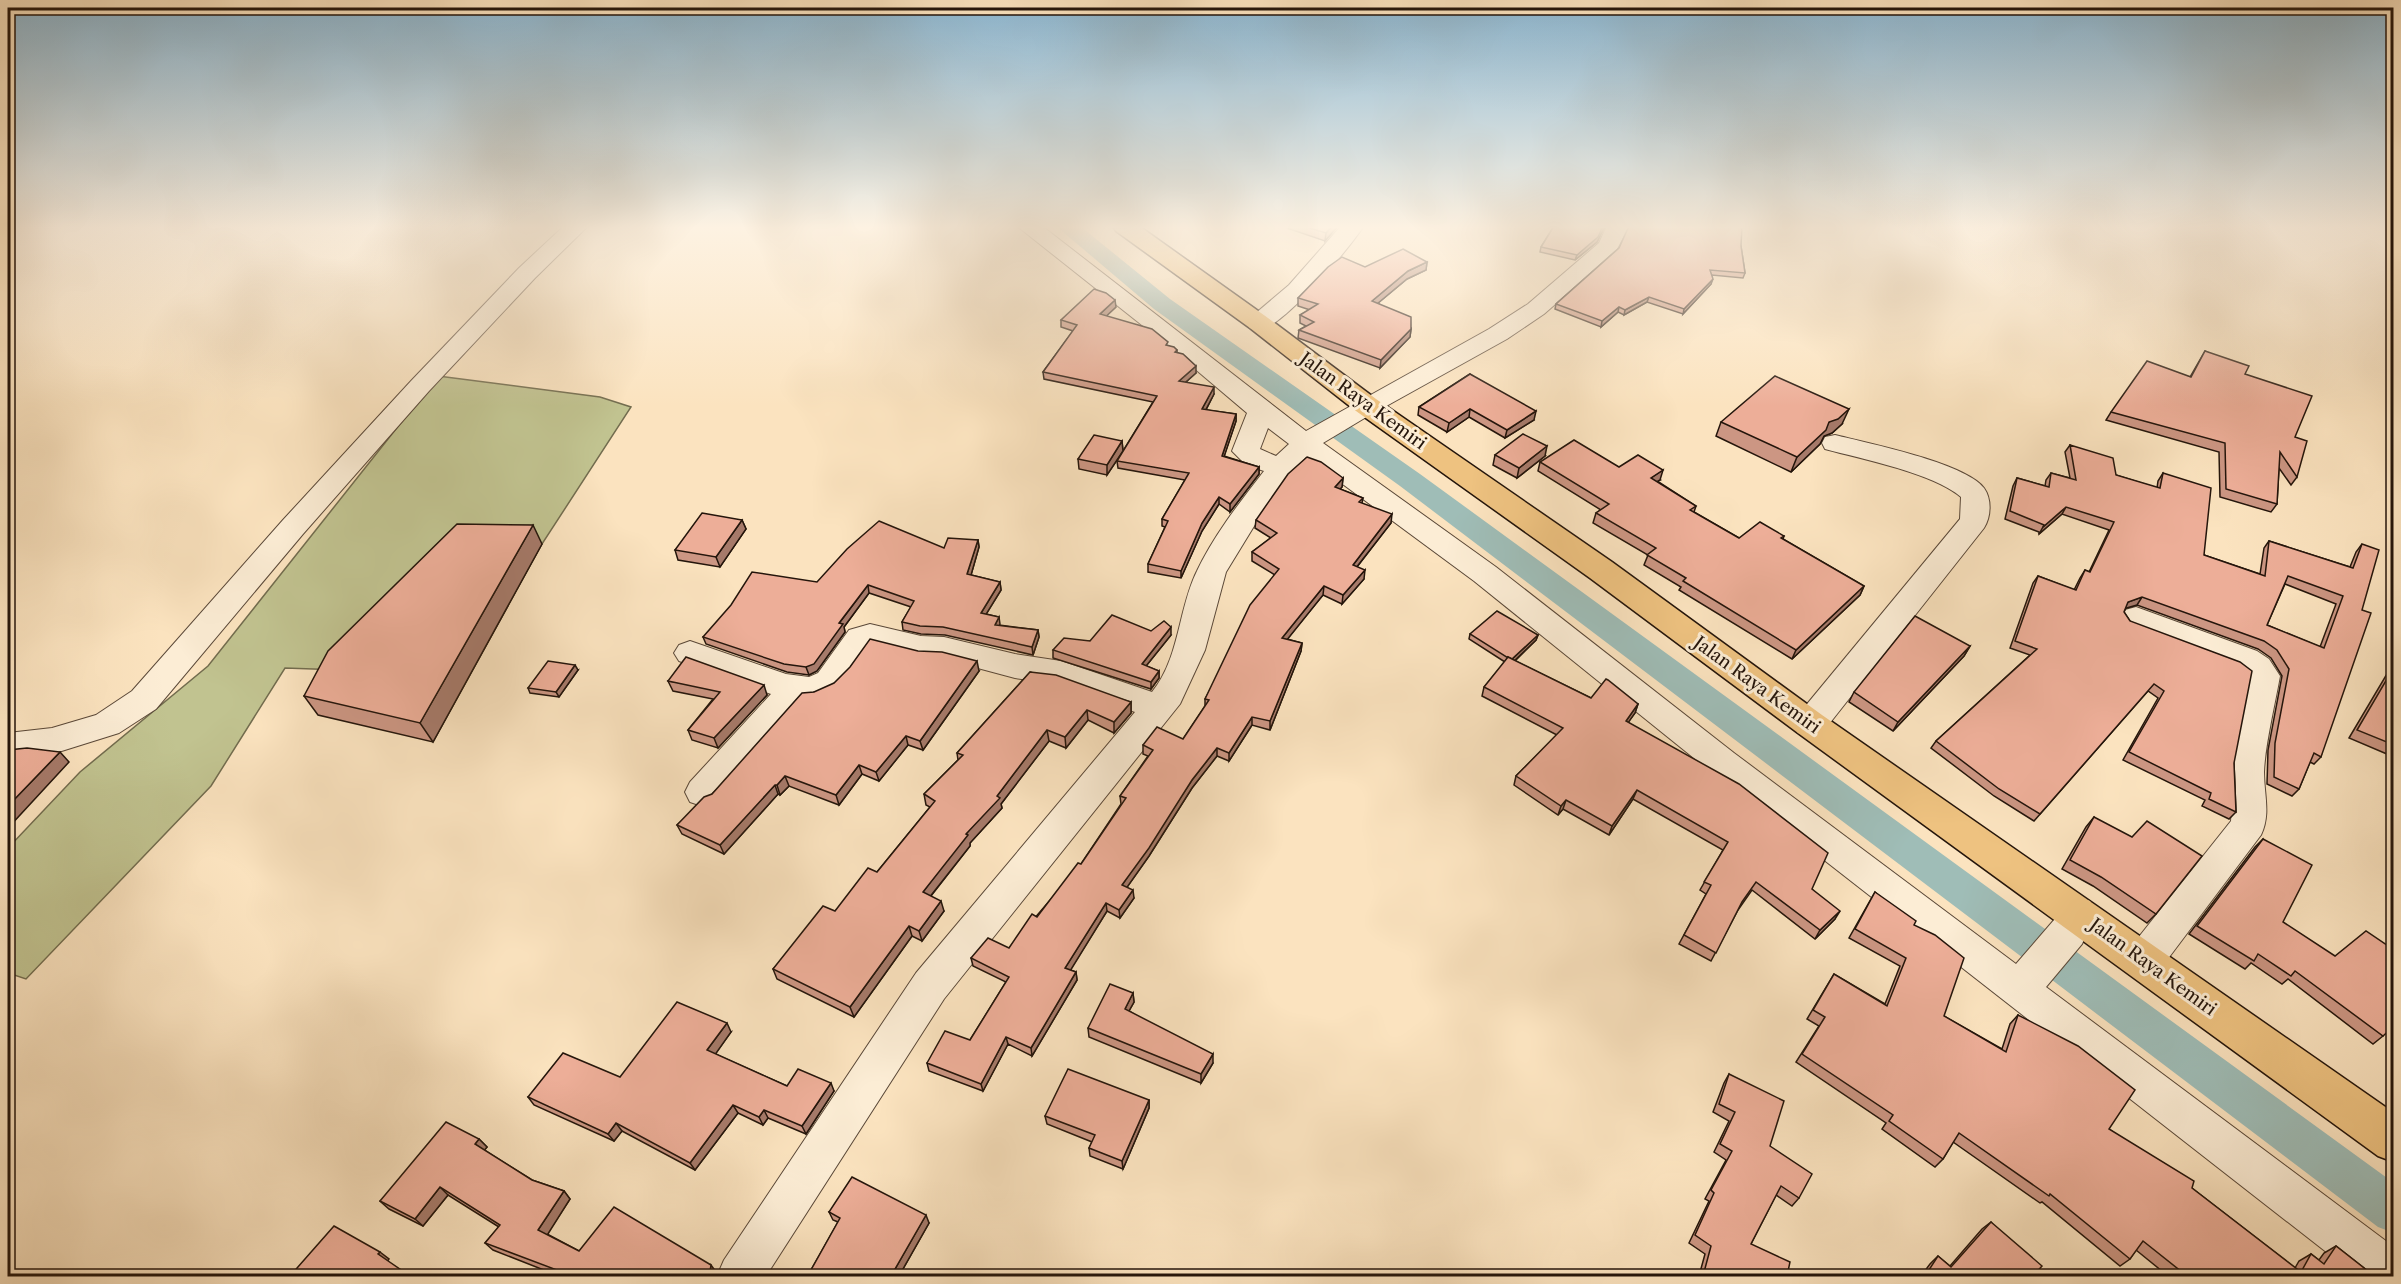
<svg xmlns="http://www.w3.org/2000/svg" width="2401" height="1284" font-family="'Libre Caslon Text',serif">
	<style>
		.green { fill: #c1c390; stroke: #726c4e; stroke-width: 1.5 }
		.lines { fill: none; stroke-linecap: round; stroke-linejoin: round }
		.canal { fill: #9fbdb7; fill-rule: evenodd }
		.minor-casing { stroke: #5a4838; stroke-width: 2 }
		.major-casing { stroke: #24150b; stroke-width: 3 }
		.minor { fill: #fcedd5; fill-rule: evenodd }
		.major { fill: #eec280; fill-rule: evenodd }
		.wall { fill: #cc9683; stroke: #24150b; stroke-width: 1.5; fill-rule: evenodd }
		.shaded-wall { fill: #a67a6a; stroke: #24150b; stroke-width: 1.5 }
		.building { fill: #edae98; stroke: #24150b; stroke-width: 1.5; fill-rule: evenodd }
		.labels { text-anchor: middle; stroke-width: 6; stroke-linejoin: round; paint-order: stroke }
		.street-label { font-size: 18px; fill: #24150b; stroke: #fcedd5 }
	</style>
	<rect width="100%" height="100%" fill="#fbe3bf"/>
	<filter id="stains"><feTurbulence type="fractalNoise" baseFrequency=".00333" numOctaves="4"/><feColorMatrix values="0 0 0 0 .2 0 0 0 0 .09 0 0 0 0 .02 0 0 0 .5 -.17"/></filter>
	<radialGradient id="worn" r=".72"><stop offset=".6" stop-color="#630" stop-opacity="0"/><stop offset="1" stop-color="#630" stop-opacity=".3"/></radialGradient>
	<!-- green -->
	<polygon class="green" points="438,376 600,397 631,407 542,544 341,670 285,668 211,786 26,979 8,973 8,848 80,772 208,666"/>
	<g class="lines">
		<!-- canal -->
		<polygon class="canal" points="1056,226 1080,226 1170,299 1420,474 2394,1183 2394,1233 2378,1227 1400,486 1154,309"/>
		<defs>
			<g id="minor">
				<polygon points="564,226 588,226 535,278 429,391 303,534 156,709 119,733 52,754 8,759 8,733 52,728 96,715 132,691 283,520 411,381 519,268"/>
				<path d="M1017,226H1042L1306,431L1489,329L1528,304L1599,243L1607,226H1629L1616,251L1544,314L1507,339L1363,419L1323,443L1496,567L1734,753L2016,964L2054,920L2064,901L2077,897L2090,901L2096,913L2082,944L2046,987L2394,1247V1276H2357L1710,771L1474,581L1306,457L1291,473L1259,518L1226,572L1205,650L1180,704L944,999L766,1276H717L724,1260L916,973L1135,712L1058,684L1015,678L944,659L921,658L871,646C854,670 838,704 804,700L714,802L702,806L690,802L685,792L690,782L771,694L679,661L674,653L679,645L690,641L786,674L809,677L818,673L849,630L870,624L921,636L944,637L1015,654L1061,661L1152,692C1180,658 1178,609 1197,571C1214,535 1240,502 1264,471L1246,465L1232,451L1247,413L1162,341ZM1268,428L1289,444L1276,456L1260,449Z"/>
				<path d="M1341,226H1364C1346,252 1295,312 1268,327C1262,331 1257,330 1250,328L1247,323L1250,318L1289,285Z"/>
				<path d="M1835,435C1868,443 1965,463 1984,488C1992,499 1991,517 1984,528L1822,733L1810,737L1798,733L1793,724L1798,715L1960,519L1961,497C1933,473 1862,459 1825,449L1822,443L1825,437Z"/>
				<path d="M2136,607L2257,651L2269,659L2280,676C2275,704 2265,745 2264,772C2264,795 2271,814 2261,835L2158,972L2144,977L2130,972L2125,960L2130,948L2231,821L2232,809L2230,771L2248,677L2235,667L2125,626L2121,618L2125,610Z"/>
			</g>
			<polygon id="major" points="1113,226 1139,226 1268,318 1376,399 1612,562 1822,715 2394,1113 2394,1162 2378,1156 1798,733 1590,578 1356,411 1250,328 1116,231"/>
		</defs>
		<!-- minor casing -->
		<use href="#minor" class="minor-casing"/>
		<!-- major casing -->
		<use href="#major" class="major-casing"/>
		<!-- minor -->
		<use href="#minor" class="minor"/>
		<!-- major -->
		<use href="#major" class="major"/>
	</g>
	<!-- wall -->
	<g class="wall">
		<polygon points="1281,226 1338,226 1325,241"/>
		<polygon points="1554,226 1605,226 1597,242 1575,260 1540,252 1541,247"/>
		<polygon points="1741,246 1745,273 1743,278 1712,275 1711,284 1683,314 1647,302 1624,315 1618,312 1601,327 1555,309 1556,304 1619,248"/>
		<polygon points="1427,262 1426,270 1407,279 1378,303 1411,329 1410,337 1380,368 1298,338 1299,330 1306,326 1300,323 1300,315 1310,310 1298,306 1298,298 1365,267"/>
		<polygon points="1116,307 1106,316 1177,350 1177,352 1196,373 1186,382 1214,394 1206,410 1236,414 1236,421 1224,456 1259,467 1259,474 1230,512 1219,504 1202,531 1181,578 1148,572 1148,564 1165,527 1162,526 1162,519 1185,480 1118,468 1117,461 1153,402 1044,379 1043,372 1073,331 1061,327 1061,320"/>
		<polygon points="2205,351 2245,374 2295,437 2297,477 2291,485 2279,468 2277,504 2271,512 2220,497 2219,452 2106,420 2111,412 2190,377"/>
		<polygon points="1470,374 1534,420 1505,438 1469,417 1447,432 1418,415 1419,407"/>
		<polygon points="1721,422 1842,424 1832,433 1824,436 1820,444 1791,472 1716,436"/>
		<polygon points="1122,441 1123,451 1107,475 1079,469 1078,459"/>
		<path d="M2070,445L2116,475L2157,488L2158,481L2163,473L2204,555L2260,574L2264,548L2269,541L2350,567L2356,552L2362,544L2321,757L2314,764L2310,762L2299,789L2292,796L2267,784L2268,750L2282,676L2271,658L2258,649L2137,605L2126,608L2124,612L2130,621L2234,763L2236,812L2229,819L2202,806L2205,800L2123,760L2158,698L2148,691L2034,821L1994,796L1931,748L1936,741L2030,655L2010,648L2033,583L2038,576L2074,590L2080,578L2085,570L2089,572L2109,530L2062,514L2039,534V532L2005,519L2013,486L2017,478L2045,486L2046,480L2051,473L2070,478L2065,452ZM2285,584L2336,604L2320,647L2267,625Z"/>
		<polygon points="1495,455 1545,456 1517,478 1493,465"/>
		<polygon points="1540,462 1619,467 1660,480 1657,481 1696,506 1694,512 1739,538 1784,536 1783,539 1864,586 1860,595 1792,659 1679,590 1681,587 1644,565 1648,555 1593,523 1596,513 1601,510 1538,471"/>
		<polygon points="1343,478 1342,487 1340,489 1363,498 1362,503 1391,523 1357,567 1364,579 1342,604 1323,595 1287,639 1302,643 1301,651 1270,730 1252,725 1229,761 1217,756 1192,788 1149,856 1127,887 1134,898 1120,918 1107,911 1070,970 1076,972 1077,980 1032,1056 1008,1044 983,1091 929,1071 927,1063 970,1040 1006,982 973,966 971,958 1009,948 1081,864 1121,804 1120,796 1148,756 1143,754 1143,745 1183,739 1205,706 1205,699 1275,575 1252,561 1252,552 1271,538 1255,528 1256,520"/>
		<polygon points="742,520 746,529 720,567 678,560 675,550"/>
		<polygon points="978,540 979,547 971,575 1000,582 1001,590 986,614 999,617 999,625 1038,630 1039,637 1033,655 945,635 921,634 903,630 902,622 911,607 869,593 844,627 845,632 817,671 809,675 787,672 706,644 703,637 944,548"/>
		<polygon points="542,544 433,742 318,715 304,696"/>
		<polygon points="1151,631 1171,635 1146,666 1159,671 1159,678 1151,689 1053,658 1053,650 1090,641"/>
		<polygon points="1470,634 1538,635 1536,640 1515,661 1591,698 1638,704 1635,713 1628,722 1812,889 1835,919 1815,939 1752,890 1738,910 1711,961 1679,944 1706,894 1700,890 1723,850 1633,799 1609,835 1563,809 1558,815 1514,785 1516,776 1557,735 1482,696 1484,687 1505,662 1469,639"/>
		<polygon points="1970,646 1964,656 1893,731 1849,702 1854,692"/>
		<polygon points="2394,662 2394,757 2349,738"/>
		<polygon points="578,670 559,697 530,693 528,688"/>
		<polygon points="979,671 923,750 908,745 879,781 862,774 839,805 789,786 780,795 778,794 724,854 682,834 677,825 712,794 814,692"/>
		<polygon points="1030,672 1131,702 1131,713 1114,733 1088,720 1066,748 1049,741 1001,804 1002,808 970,843 970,846 931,896 944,911 922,941 912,936 854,1017 777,979 773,969 877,872 930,807 926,805 924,794 958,760 957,753"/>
		<polygon points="668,681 767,695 718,748 692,740 688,730 713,699 673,691"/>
		<polygon points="2094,817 2156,914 2147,923 2093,886 2062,869 2086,827"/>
		<polygon points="2263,839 2283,922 2383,1036 2373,1044 2288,979 2282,984 2251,963 2245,969 2189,934 2255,847"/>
		<polygon points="1875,892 1914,925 1944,1016 2002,1049 2010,1024 2018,1015 2109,1129 2192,1188 2295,1268 2299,1261 2311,1254 2319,1260 2324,1253 2336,1246 2368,1271 2394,1276 2168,1276 2136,1250 2130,1259 2120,1266 2042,1202 2040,1203 1953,1142 1943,1159 1935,1167 1882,1129 1886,1123 1796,1062 1819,1026 1807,1019 1834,974 1885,1004 1900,966 1849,938"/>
		<polygon points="1133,993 1134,1002 1129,1011 1213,1063 1201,1083 1089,1037 1088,1028"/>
		<polygon points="731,1032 715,1054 787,1086 834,1091 806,1134 768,1118 763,1125 738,1113 695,1170 622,1131 614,1141 534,1105 528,1097 620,1077"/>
		<polygon points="1729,1074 1799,1198 1792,1206 1776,1195 1751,1244 1787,1276 1699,1276 1705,1254 1689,1243 1709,1201 1705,1199 1726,1160 1714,1152 1729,1121 1713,1112 1724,1083"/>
		<polygon points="1149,1100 1149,1108 1123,1169 1090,1156 1089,1148 1092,1142 1047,1124 1045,1116"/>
		<polygon points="479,1139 487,1147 484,1150 532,1180 564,1191 570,1199 547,1234 579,1251 717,1271 721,1276 552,1276 554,1274 493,1250 485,1243 499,1227 448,1195 423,1226 389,1209 380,1201"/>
		<polygon points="829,1212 929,1223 899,1276 814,1276 811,1270 838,1222 833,1220"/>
		<polygon points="1991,1222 2033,1276 1921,1276 1930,1264 1938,1256 1950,1266 1982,1229"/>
	</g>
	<!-- shaded-wall -->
	<g class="shaded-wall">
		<polygon points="1332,226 1338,226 1325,241 1326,233"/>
		<polygon points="1603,226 1605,226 1597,242 1575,260 1577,255"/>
		<polygon points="1427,262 1426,270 1407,279 1371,309 1372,301 1408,271"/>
		<polygon points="1713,279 1711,284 1683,314 1684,309"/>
		<polygon points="1649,297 1647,302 1624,315 1625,310"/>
		<polygon points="1115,300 1116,307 1100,322 1100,314"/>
		<polygon points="1619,307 1618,312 1601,327 1602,321"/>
		<polygon points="1411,329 1410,337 1380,368 1381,360"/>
		<polygon points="1196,366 1196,373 1179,388 1179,381"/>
		<polygon points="1214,387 1214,394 1202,417 1202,409"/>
		<polygon points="1470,409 1469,417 1447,432 1449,423"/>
		<polygon points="1849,409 1842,424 1832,433 1824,436 1820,444 1791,472 1797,457 1829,422"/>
		<polygon points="1536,411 1534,420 1505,438 1507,430"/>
		<polygon points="1236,414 1236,421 1222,463 1222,456"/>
		<polygon points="1122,441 1123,451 1107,475 1107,465"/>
		<polygon points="1547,446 1545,456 1517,478 1519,468"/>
		<polygon points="1259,467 1259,474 1230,512 1230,504"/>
		<polygon points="1663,470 1660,480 1648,487 1651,478"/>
		<polygon points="1343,478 1342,487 1334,496 1335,487"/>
		<polygon points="1219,497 1219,504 1202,531 1181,578 1181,571 1202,523"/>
		<polygon points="2066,507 2062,514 2039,534 2043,527"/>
		<polygon points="1392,514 1391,523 1352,573 1353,565"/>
		<polygon points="742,520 746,529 720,567 716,557"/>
		<polygon points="533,525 542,544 433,742 420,723"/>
		<polygon points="978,540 979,547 969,582 967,574"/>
		<polygon points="1365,570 1364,579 1342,604 1343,595"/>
		<polygon points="1000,582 1001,590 982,621 981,613"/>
		<polygon points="868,585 869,593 844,627 845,632 817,671 809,675 806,667"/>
		<polygon points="1324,586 1323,595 1282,646 1282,638"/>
		<polygon points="1864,586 1860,595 1792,659 1796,650"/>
		<polygon points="2142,597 2137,605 2123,609 2128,602"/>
		<polygon points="999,617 1000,624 996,632 995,625"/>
		<polygon points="1171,627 1171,635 1142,671 1142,664"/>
		<polygon points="1038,630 1039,637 1033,655 1032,647"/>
		<polygon points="1538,635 1536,640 1510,665 1511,660"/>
		<polygon points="1302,643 1301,651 1270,730 1270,721"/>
		<polygon points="1970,646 1964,656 1893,731 1898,722"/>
		<polygon points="977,661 979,671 923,750 920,741"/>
		<polygon points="575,665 578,670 559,697 556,692"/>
		<polygon points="1159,671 1159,678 1151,689 1151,682"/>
		<polygon points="764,685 767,695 718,748 714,738"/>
		<polygon points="1131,702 1131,713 1114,733 1114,722"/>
		<polygon points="1638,704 1635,713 1623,730 1626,721"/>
		<polygon points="1087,710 1088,720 1066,748 1065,737"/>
		<polygon points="1252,717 1252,725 1229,761 1229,753"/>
		<polygon points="1047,730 1049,741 1001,804 1002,808 970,843 970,846 925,903 923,892 966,834 997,796"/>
		<polygon points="906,736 908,745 879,781 876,772"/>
		<polygon points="1217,748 1217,756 1192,788 1149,856 1123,893 1122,885 1192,780"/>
		<polygon points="60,752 69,762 8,828 8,806"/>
		<polygon points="859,765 862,774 839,805 836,795"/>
		<polygon points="785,776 789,786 780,795 777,785"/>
		<polygon points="775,785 778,794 724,854 720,845"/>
		<polygon points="1637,790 1633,799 1609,835 1612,826"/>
		<polygon points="1566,800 1563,809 1558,815 1561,806"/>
		<polygon points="1133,890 1134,898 1120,918 1119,910"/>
		<polygon points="941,901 944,911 922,941 919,931"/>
		<polygon points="1106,903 1107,911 1067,976 1065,968"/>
		<polygon points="1840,911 1835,919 1815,939 1820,930"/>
		<polygon points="909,926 912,936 854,1017 850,1007"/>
		<polygon points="1076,972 1077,980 1032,1056 1031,1048"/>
		<polygon points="1133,993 1134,1002 1125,1018 1125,1009"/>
		<polygon points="727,1023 731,1032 712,1059 707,1050"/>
		<polygon points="1006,1037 1008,1044 983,1091 981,1084"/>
		<polygon points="1213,1054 1213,1063 1201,1083 1201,1074"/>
		<polygon points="831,1083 834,1091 806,1134 802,1126"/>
		<polygon points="1149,1100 1149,1108 1123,1169 1122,1161"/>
		<polygon points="733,1105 738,1113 695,1170 690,1163"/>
		<polygon points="764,1110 768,1118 763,1125 759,1117"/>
		<polygon points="616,1123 622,1131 614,1141 608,1134"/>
		<polygon points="479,1139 487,1147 483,1152 475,1144"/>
		<polygon points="440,1187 448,1195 423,1226 415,1219"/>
		<polygon points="564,1191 570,1199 546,1237 538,1230"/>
		<polygon points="926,1215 929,1223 899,1276 891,1276"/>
		<polygon points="380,1252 389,1259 387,1262 378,1254"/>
		<polygon points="711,1265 716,1272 717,1271 721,1276 714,1276 710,1271"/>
	</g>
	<!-- building -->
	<g class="building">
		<polygon points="1303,226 1332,226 1326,233"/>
		<polygon points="1554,226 1603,226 1598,237 1577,255 1541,247"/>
		<polygon points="1629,226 1742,226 1741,246 1745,273 1710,270 1713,279 1684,309 1649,297 1625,310 1619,307 1602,321 1556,304 1619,248"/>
		<polygon points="1403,249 1427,262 1408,271 1372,301 1411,317 1411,329 1381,360 1299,330 1314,322 1300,315 1318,304 1298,298 1328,267 1342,257 1365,267"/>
		<polygon points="1094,289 1106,293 1115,300 1100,314 1152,329 1168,342 1166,345 1174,347 1177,350 1175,352 1183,354 1196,366 1179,381 1214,387 1202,409 1236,414 1222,456 1259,467 1230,504 1219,497 1202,523 1181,571 1148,564 1168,521 1162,519 1189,473 1117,461 1157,396 1043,372 1077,325 1061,320"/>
		<polygon points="2205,351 2249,366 2245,374 2312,396 2295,437 2307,441 2297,477 2280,452 2277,504 2226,489 2225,443 2111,412 2147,361 2191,377"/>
		<polygon points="1470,374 1536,411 1507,430 1470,409 1449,423 1419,407"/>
		<polygon points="1775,376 1849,409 1838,419 1829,422 1826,430 1797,457 1721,422"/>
		<polygon points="1523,434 1547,446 1519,468 1495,455"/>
		<polygon points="1094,435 1122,441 1107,465 1078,459"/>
		<polygon points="1574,440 1619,467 1638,455 1663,470 1651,478 1696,506 1690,510 1739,538 1760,522 1784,536 1781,538 1864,586 1796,650 1683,581 1686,578 1647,555 1656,548 1596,513 1609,504 1540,462"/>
		<path d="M2070,445L2113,458L2116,475L2160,488L2163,473L2211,488L2204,555L2265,576L2269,541L2353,568L2362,544L2379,550L2362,610L2371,613L2321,757L2314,753L2299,789L2274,777L2275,743L2289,669L2277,650L2264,641L2142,597L2128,602L2124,612L2130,621L2240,662L2252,671L2234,763L2236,812L2209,799L2211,793L2129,752L2164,691L2154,684L2040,814L1999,789L1936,741L2037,649L2015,641L2038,576L2076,590L2085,570L2090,572L2114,522L2066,507L2043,527L2044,525L2010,511L2017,478L2049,487L2051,473L2076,480ZM2288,576L2343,596L2324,648L2267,625Z"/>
		<polygon points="1307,457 1321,462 1343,478 1335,487 1363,498 1359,502 1392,514 1353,565 1365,570 1343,595 1324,586 1282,638 1302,643 1270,721 1252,717 1229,753 1217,748 1192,780 1149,848 1122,885 1133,890 1119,910 1106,903 1065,968 1076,972 1031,1048 1006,1037 981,1084 927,1063 945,1031 970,1040 1009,977 971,958 988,938 1009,948 1032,914 1037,917 1078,863 1081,864 1126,798 1120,796 1153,750 1143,745 1157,727 1183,739 1209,700 1205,699 1250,605 1279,569 1252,552 1277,533 1256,520 1288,474"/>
		<polygon points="702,513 742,520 716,557 675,550"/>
		<polygon points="879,521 944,548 948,538 978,540 967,574 1000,582 981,613 999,617 995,625 1038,630 1032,647 943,627 920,626 902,622 914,601 868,585 839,623 843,624 814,664 806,667 784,664 703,637 731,605 752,572 817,582 847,549"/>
		<polygon points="457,524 533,525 420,723 304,696 328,651"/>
		<polygon points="1497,611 1538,635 1512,659 1508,657 1508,658 1470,634"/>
		<polygon points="1112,615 1151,631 1164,621 1171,627 1142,664 1159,671 1151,682 1053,650 1064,638 1090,641"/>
		<polygon points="1915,616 1970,646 1898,722 1854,692"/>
		<polygon points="870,639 918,651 942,652 977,661 920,741 906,736 876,772 859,765 836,795 785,776 777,785 775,785 720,845 677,825 704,797 712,794 802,693 814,692 834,683 850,667"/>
		<polygon points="686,657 764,685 714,738 688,730 720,692 668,681"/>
		<polygon points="1508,657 1591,698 1606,679 1608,680 1638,704 1626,721 1739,784 1828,853 1812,889 1840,911 1820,930 1756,882 1742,902 1716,953 1684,935 1711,885 1704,882 1728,842 1637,790 1612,826 1566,800 1561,806 1516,776 1563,728 1484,687"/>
		<polygon points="548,661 575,665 556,692 528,688"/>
		<polygon points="2394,667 2394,745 2357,730"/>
		<polygon points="1030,672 1056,675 1131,702 1114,722 1087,710 1065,737 1047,730 997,796 1000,798 966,834 968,835 923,892 941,901 919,931 909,926 850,1007 773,969 823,906 835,911 868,868 877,872 935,801 924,794 963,755 957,753"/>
		<polygon points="27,748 60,752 8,806 8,750"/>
		<polygon points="2094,817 2132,837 2147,821 2202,856 2156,914 2101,877 2070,860"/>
		<polygon points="2263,839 2312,865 2283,922 2335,956 2366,931 2394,950 2394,1026 2383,1036 2295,971 2291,976 2258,954 2254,961 2197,926"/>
		<polygon points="1875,892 1916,921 1914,925 1935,935 1964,958 1944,1016 2006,1052 2018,1015 2078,1046 2135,1090 2109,1129 2194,1181 2192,1188 2301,1272 2311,1254 2324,1264 2336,1246 2368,1271 2394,1271 2394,1276 2187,1276 2143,1241 2130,1259 2050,1194 2049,1196 1959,1133 1943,1159 1889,1121 1893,1115 1802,1054 1825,1017 1813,1010 1834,974 1887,1006 1906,958 1855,929"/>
		<polygon points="1110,984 1133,993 1125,1009 1213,1054 1201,1074 1088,1028"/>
		<polygon points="677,1002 727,1023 707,1050 787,1086 798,1069 831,1083 802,1126 764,1110 759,1117 733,1105 690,1163 616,1123 608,1134 528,1097 563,1053 620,1077"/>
		<polygon points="1068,1069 1149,1100 1122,1161 1089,1148 1095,1135 1045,1116"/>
		<polygon points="1729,1074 1784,1101 1770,1146 1812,1174 1799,1198 1781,1186 1751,1244 1790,1262 1787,1276 1703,1276 1711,1246 1695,1235 1714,1193 1711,1190 1732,1151 1720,1144 1735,1112 1719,1104"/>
		<polygon points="446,1122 479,1139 475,1144 532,1180 564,1191 538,1230 579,1251 614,1207 711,1265 710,1271 717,1271 714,1276 552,1276 557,1270 485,1243 500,1225 440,1187 415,1219 380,1201"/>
		<polygon points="852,1177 926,1215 891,1276 824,1276 811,1270 840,1218 829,1212"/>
		<polygon points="1991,1222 2042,1266 2033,1276 1925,1276 1938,1256 1951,1267"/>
		<polygon points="334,1226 380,1252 378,1254 410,1276 290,1276"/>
	</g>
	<!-- sky -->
	<linearGradient id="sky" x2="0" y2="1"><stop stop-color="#8bb8d4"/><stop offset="0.56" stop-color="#fdf2e2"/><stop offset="1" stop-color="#fdf2e2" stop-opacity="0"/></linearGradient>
	<rect width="2401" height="406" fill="url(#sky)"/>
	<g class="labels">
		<!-- street labels -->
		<g class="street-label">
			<text transform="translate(1363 401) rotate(36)" y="6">Jalan Raya Kemiri</text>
			<text transform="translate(1757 685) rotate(36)" y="6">Jalan Raya Kemiri</text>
			<text transform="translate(2153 967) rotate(36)" y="6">Jalan Raya Kemiri</text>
		</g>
	</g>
	<!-- margin -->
	<rect width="2401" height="1284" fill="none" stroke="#fbe3bf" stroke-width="30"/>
	<rect x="9" y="9" width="2383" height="1266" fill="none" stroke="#24150b" stroke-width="3"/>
	<rect x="15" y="15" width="2371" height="1254" fill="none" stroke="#24150b" stroke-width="1.5"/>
	<rect width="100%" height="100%" filter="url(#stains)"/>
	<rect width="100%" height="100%" fill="url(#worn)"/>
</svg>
